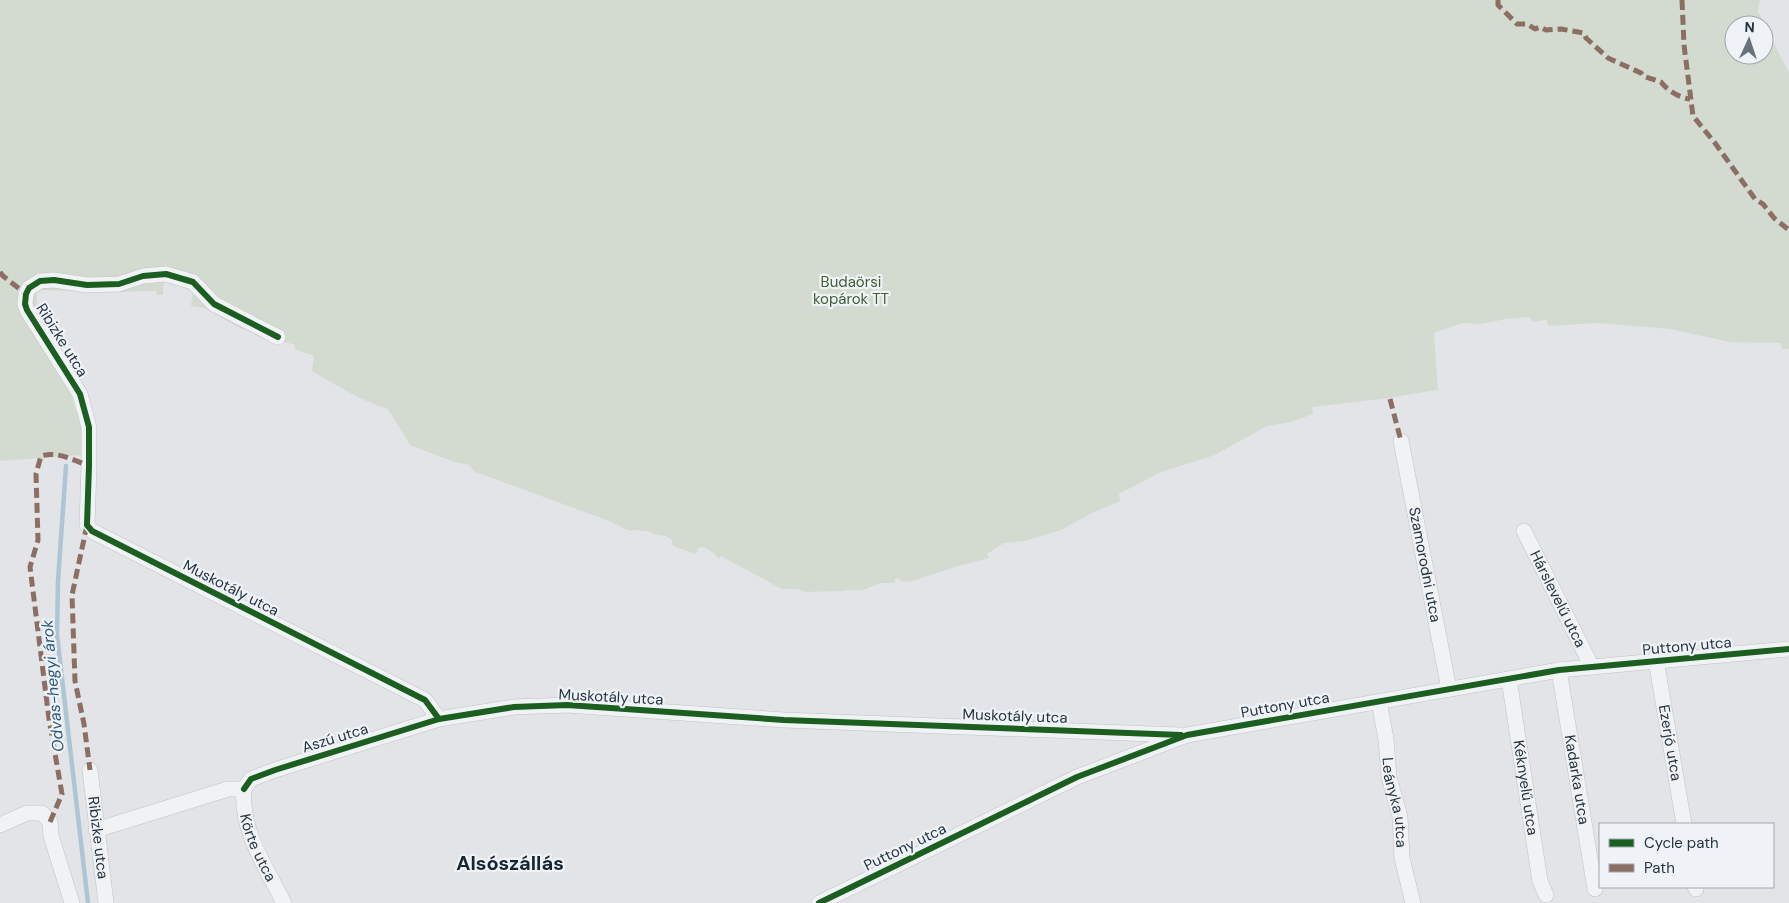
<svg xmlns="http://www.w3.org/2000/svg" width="1789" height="903" font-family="'DM Sans',sans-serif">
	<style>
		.green { fill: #d3dbd1; fill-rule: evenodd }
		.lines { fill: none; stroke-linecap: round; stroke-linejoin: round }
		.stream { stroke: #adc5d5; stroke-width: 4.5 }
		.minor-casing { stroke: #c0c2c5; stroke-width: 16 }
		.minor { stroke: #f1f2f4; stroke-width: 15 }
		.quiet { stroke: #8d6e63; stroke-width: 5; stroke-dasharray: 10 5; stroke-linecap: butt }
		.cycleway-casing { stroke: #eff3f7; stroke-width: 9 }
		.cycleway { stroke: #1b5e20; stroke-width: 6 }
		.labels { text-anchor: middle; stroke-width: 4.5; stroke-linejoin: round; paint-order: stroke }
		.park-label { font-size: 15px; fill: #406032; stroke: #eff3f7 }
		.street-label { font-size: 15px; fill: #263442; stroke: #eff3f7 }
		.water-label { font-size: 16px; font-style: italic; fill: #2c597b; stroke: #eff3f7 }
		.district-label { font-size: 20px; font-weight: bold; fill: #182533; stroke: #eff3f7 }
	</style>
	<rect width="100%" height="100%" fill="#e2e4e7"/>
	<!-- green -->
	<path class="green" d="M0,0H1760L1758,12L1789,73V349H1782L1780,343L1730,342L1670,329L1597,323L1549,326L1546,320L1533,322L1530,317L1506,319L1480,324L1463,323L1434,333L1438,392L1437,390L1389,398L1312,407L1313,414L1291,422L1267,426L1215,455L1161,472L1119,494L1120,501L1092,513L1061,530L1025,541L1004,543L987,554L989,558L958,566L909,582L901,581L898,578L895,579V583H880L863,590H848L843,591L805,592L798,589H782L721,556L719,559C713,552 708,547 699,547L696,554L673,546L672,540L666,536L652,534V532L635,530L630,531L609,521L473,471L470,465L455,462L410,445L388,409C360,400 337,386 312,371L314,356L295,349V345L240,328L204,308L191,306L193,291L164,279L163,295H157L156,291H153L120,292L37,290V312H22L40,338L72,397L75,409L84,424L82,455L0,461ZM1734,25H1764V55H1734Z"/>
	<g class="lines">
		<!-- stream -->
		<polyline class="stream" points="66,466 58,581 57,635 88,903"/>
		<defs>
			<g id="minor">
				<polyline points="278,337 214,304 193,282 166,274 143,276 119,284 87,285 54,280 40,281 29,288 26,294 25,304 27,310 80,394 89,427 89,466 87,525 92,531 425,700 439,719"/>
				<path id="s1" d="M1401,441L1449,689"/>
				<path id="s2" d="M1524,531L1592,667"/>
				<path id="s3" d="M1656,660L1684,824"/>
				<path id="s4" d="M1559,670L1595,889"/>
				<path id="s5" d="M1509,679L1540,881L1546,895"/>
				<path id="s6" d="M1379,702L1386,739L1389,777L1400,817L1402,858L1413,903"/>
				<path id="s7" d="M90,770L106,903"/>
				<polyline points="244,789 251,779 275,770 439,719 514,707 567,705 784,720 1179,735"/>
				<path id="s8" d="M244,789C240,830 266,867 284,903"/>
				<polyline points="0,825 27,813 42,813 50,822 51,836 72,903"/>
				<polyline points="96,830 228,789 244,789"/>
				<polyline points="1695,887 1696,889"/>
				<polyline points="819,903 1077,777 1187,735 1559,670 1789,649"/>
			</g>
		</defs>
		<!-- minor casing -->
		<use href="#minor" class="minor-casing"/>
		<!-- minor -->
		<use href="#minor" class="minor"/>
		<!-- quiet -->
		<g class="quiet">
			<path d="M1498,0V5L1517,24H1527L1535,29L1540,27L1546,30L1561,29L1584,33L1586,38L1608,58L1641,73L1643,76L1661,82C1666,89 1679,98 1690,99"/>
			<polyline points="1682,0 1684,45 1693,116 1715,143 1755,199 1763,204 1774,218 1789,230"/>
			<polyline points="0,272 3,276 26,294"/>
			<polyline points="1390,399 1401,441"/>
			<polyline points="87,525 72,595 75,681 84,724 90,770"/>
			<path d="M50,822L62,794L49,719L30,567L38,540L36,474L41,456C58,451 73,460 89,466"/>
		</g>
		<defs>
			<g id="cycleway">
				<polyline points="278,337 214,304 193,282 166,274 143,276 119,284 87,285 54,280 40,281 29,288 26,294 25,304 27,310 80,394 89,427 89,466 87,525 92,531 425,700 439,719"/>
				<polyline points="244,789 251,779 275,770 439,719 514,707 567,705 784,720 1181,735"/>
				<polyline points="819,903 1077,777 1187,735 1559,670 1789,649"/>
			</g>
		</defs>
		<!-- cycleway casing -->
		<use href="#cycleway" class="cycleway-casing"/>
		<!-- cycleway -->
		<use href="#cycleway" class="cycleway"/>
	</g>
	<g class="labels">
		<!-- park labels -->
		<g class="park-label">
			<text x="851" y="287">Budaörsi<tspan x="851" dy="17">kopárok TT</tspan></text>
		</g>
		<!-- street labels -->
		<g class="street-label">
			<text transform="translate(62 340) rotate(58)" y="5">Ribizke utca</text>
			<text dy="5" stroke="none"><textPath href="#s1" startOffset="126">Szamorodni utca</textPath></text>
			<text transform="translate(231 588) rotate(27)" y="5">Muskotály utca</text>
			<text dy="5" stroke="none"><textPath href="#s2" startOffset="76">Hárslevelű utca</textPath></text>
			<text transform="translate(1687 646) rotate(-5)" y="5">Puttony utca</text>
			<text transform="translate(611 697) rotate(3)" y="5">Muskotály utca</text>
			<text transform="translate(1285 705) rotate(-10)" y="5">Puttony utca</text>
			<text transform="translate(1015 716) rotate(2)" y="5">Muskotály utca</text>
			<text transform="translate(335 738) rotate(-17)" y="5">Aszú utca</text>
			<text dy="5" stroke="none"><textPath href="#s3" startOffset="84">Ezerjó utca</textPath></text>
			<text dy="5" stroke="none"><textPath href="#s4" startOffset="111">Kadarka utca</textPath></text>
			<text dy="5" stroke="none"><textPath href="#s5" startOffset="110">Kéknyelű utca</textPath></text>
			<text dy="5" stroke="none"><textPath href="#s6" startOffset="102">Leányka utca</textPath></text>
			<text dy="5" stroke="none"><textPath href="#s7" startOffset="68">Ribizke utca</textPath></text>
			<text dy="5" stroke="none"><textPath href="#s8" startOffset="61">Körte utca</textPath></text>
			<text transform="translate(905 847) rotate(-26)" y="5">Puttony utca</text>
		</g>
		<!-- water labels -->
		<g class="water-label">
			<text transform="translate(52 686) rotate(-95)" y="6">Odvas-hegyi árok</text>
		</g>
		<!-- district labels -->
		<g class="district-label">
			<text x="510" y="870">Alsószállás</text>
		</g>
	</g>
	<!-- legend -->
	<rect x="1599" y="823" width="175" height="65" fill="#eff3f7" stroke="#9fa7af"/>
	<rect x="1609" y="839" width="25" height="8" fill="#1b5e20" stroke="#9fa7af"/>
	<text x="1644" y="848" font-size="15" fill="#263442">Cycle path</text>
	<rect x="1609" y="864" width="25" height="8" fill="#8d6e63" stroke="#9fa7af"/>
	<text x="1644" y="873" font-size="15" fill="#263442">Path</text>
	<!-- north arrow -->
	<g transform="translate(1749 40) rotate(3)"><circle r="24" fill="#eff3f7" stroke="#9fa7af"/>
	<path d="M0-4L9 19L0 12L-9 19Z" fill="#68727c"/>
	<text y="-8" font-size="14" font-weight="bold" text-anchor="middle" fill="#263442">N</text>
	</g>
</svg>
